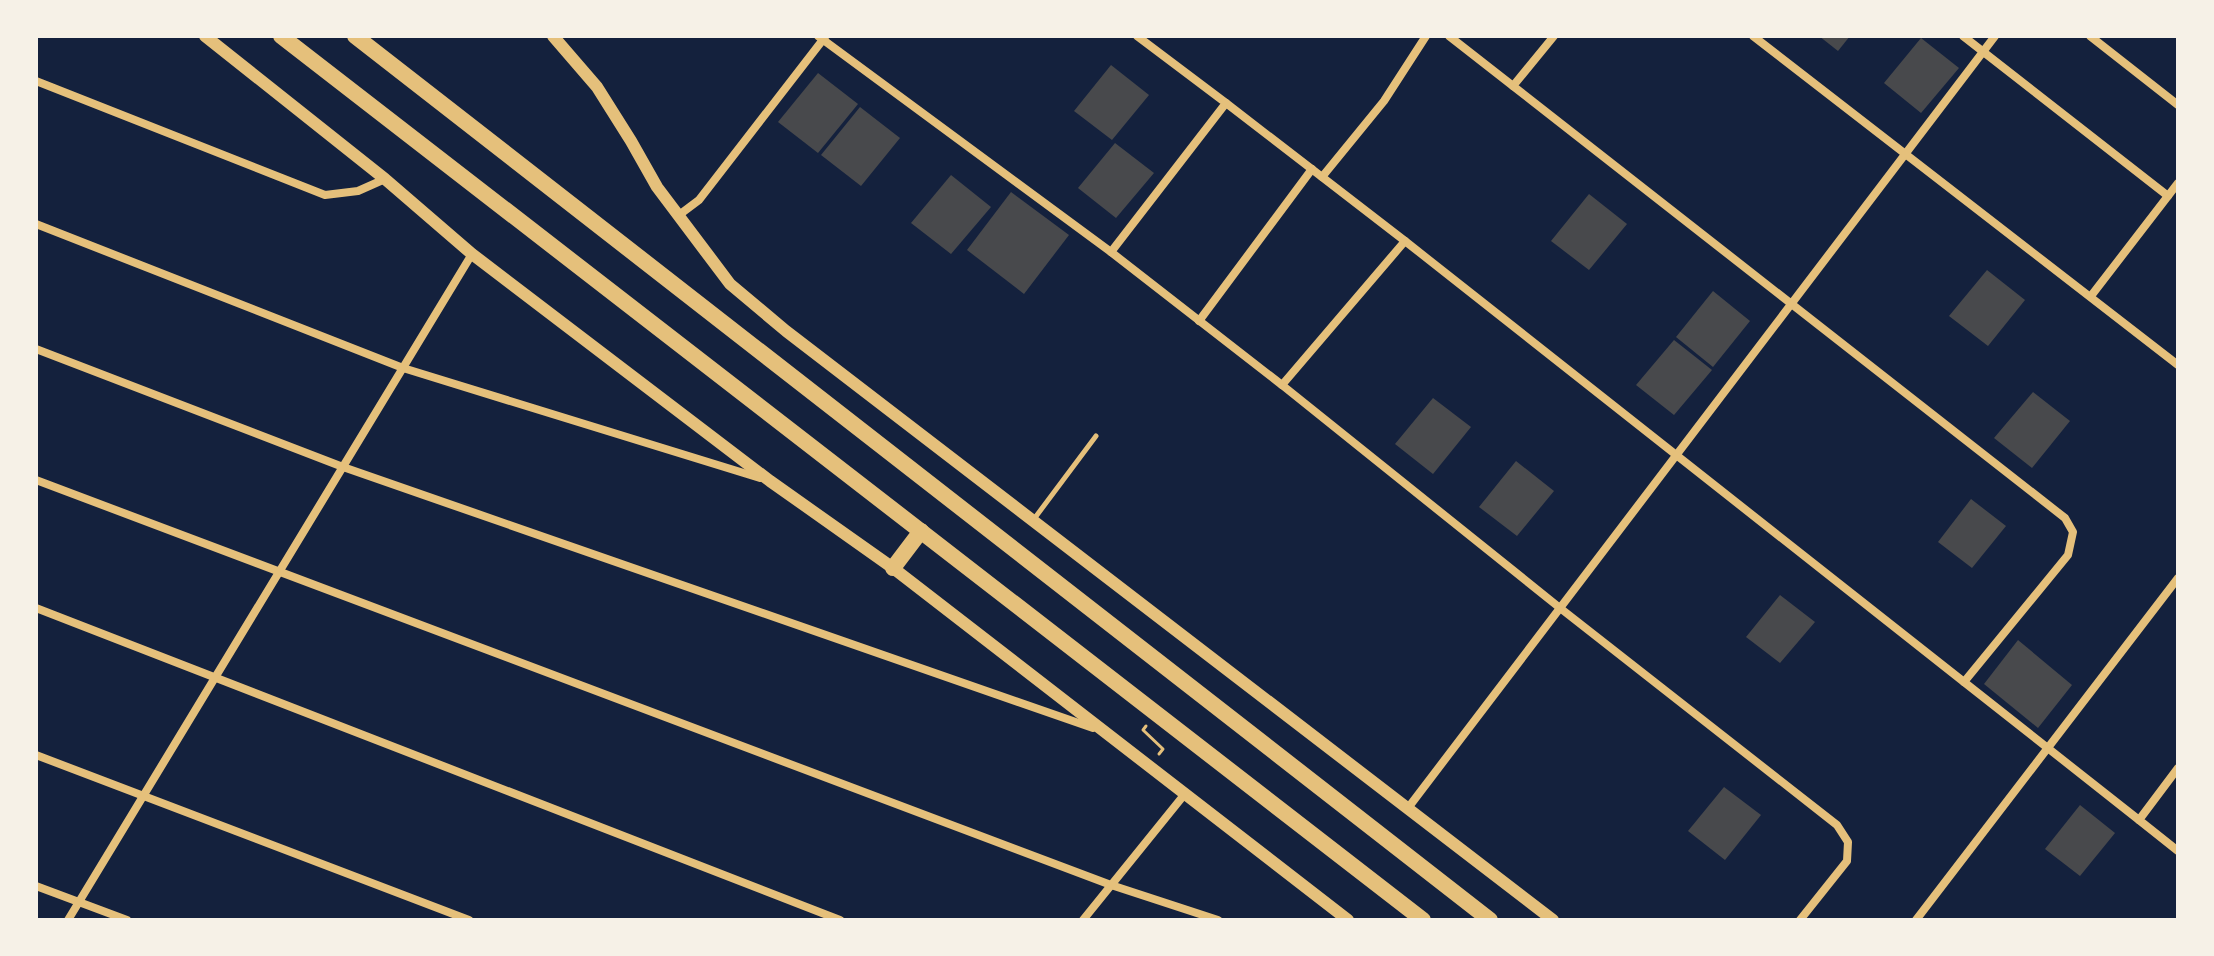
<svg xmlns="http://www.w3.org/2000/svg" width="2214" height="956" font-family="'Sofia Sans Condensed',sans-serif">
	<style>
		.building { fill: #48494c }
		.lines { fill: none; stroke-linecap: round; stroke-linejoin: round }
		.path { stroke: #e5c07b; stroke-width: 3 }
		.service { stroke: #e5c07b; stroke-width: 5 }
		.minor { stroke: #e5c07b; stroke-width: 8 }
		.tertiary { stroke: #e5c07b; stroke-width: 12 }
		.primary { stroke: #e5c07b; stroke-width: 16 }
	</style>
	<rect width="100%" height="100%" fill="#14213d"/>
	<!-- building -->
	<g class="building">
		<polygon points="1819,36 1850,36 1838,51"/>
		<polygon points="1921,38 1959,68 1921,113 1884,83"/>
		<polygon points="1111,65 1149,95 1112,140 1074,111"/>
		<polygon points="818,73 858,104 818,153 778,122"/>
		<polygon points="860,107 900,138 861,186 821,155"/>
		<polygon points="1115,143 1154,173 1116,218 1078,188"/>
		<polygon points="951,175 991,207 951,254 911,223"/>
		<polygon points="1011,192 1069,235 1024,294 967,250"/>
		<polygon points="1589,194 1627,224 1589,270 1551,241"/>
		<polygon points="1987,270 2025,300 1988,346 1949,316"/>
		<polygon points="1713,291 1750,321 1713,367 1676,337"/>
		<polygon points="1674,340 1712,370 1674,415 1636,385"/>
		<polygon points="2033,392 2070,421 2032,468 1994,438"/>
		<polygon points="1433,398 1471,427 1433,474 1395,444"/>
		<polygon points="1516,461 1554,491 1517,536 1479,507"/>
		<polygon points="1971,499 2006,526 1972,568 1938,542"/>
		<polygon points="1780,595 1815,622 1780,663 1746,637"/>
		<polygon points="2018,640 2072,685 2038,728 1984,684"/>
		<polygon points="1724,787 1761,815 1725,860 1688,831"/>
		<polygon points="2080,805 2115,833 2080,876 2045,849"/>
	</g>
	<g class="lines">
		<!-- path -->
		<polyline class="path" points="1146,726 1143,730 1163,749 1159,754"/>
		<!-- service -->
		<polyline class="service" points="1034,519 1096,436"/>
		<!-- minor -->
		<g class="minor">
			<polyline points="818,36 1111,252 1226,103 1137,36"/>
			<polyline points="1449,36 1513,86"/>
			<polyline points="1554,36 1513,86 2065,518 2073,532 2068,555 1964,682 1405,241 1282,385 1560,608 1837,825 1848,842 1847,861 1800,920"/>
			<polyline points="1753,36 2178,365"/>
			<polyline points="1963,36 2168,196"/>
			<polyline points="2090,36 2178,105"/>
			<polyline points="36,81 325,195 358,191 385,179"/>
			<polyline points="1226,103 1405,241"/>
			<polyline points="1322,177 1384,101 1426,36"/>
			<polyline points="679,215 699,200 825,37"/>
			<polyline points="36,224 403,368 760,478"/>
			<polyline points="1111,252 1282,385"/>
			<polyline points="2091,296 2178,183"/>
			<polyline points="1199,321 1312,169"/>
			<polyline points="36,349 343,467 1093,728"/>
			<polyline points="36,480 1111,885 1218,920"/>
			<polyline points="36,608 840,920"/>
			<polyline points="1964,682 2139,820"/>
			<polyline points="36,755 469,920"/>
			<polyline points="2178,768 2139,820 2178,851"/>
			<polyline points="1408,808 1995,36"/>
			<polyline points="36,886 127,920"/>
			<polyline points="68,920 472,254"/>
			<polyline points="1083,920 1184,795"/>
			<polyline points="1916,920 2178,578"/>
		</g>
		<!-- tertiary -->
		<g class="tertiary">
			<polyline points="205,36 385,179 472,254 770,481 893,568 1348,920"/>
			<polyline points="553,36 597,87 631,141 657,187 730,284 786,331 1553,920"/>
		</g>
		<!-- primary -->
		<g class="primary">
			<polyline points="281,36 1423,920"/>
			<polyline points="355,36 1490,920"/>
			<polyline points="893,568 921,531"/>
		</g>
	</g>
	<!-- border -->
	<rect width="2214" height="956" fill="none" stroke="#f6f1e7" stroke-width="76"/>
</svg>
